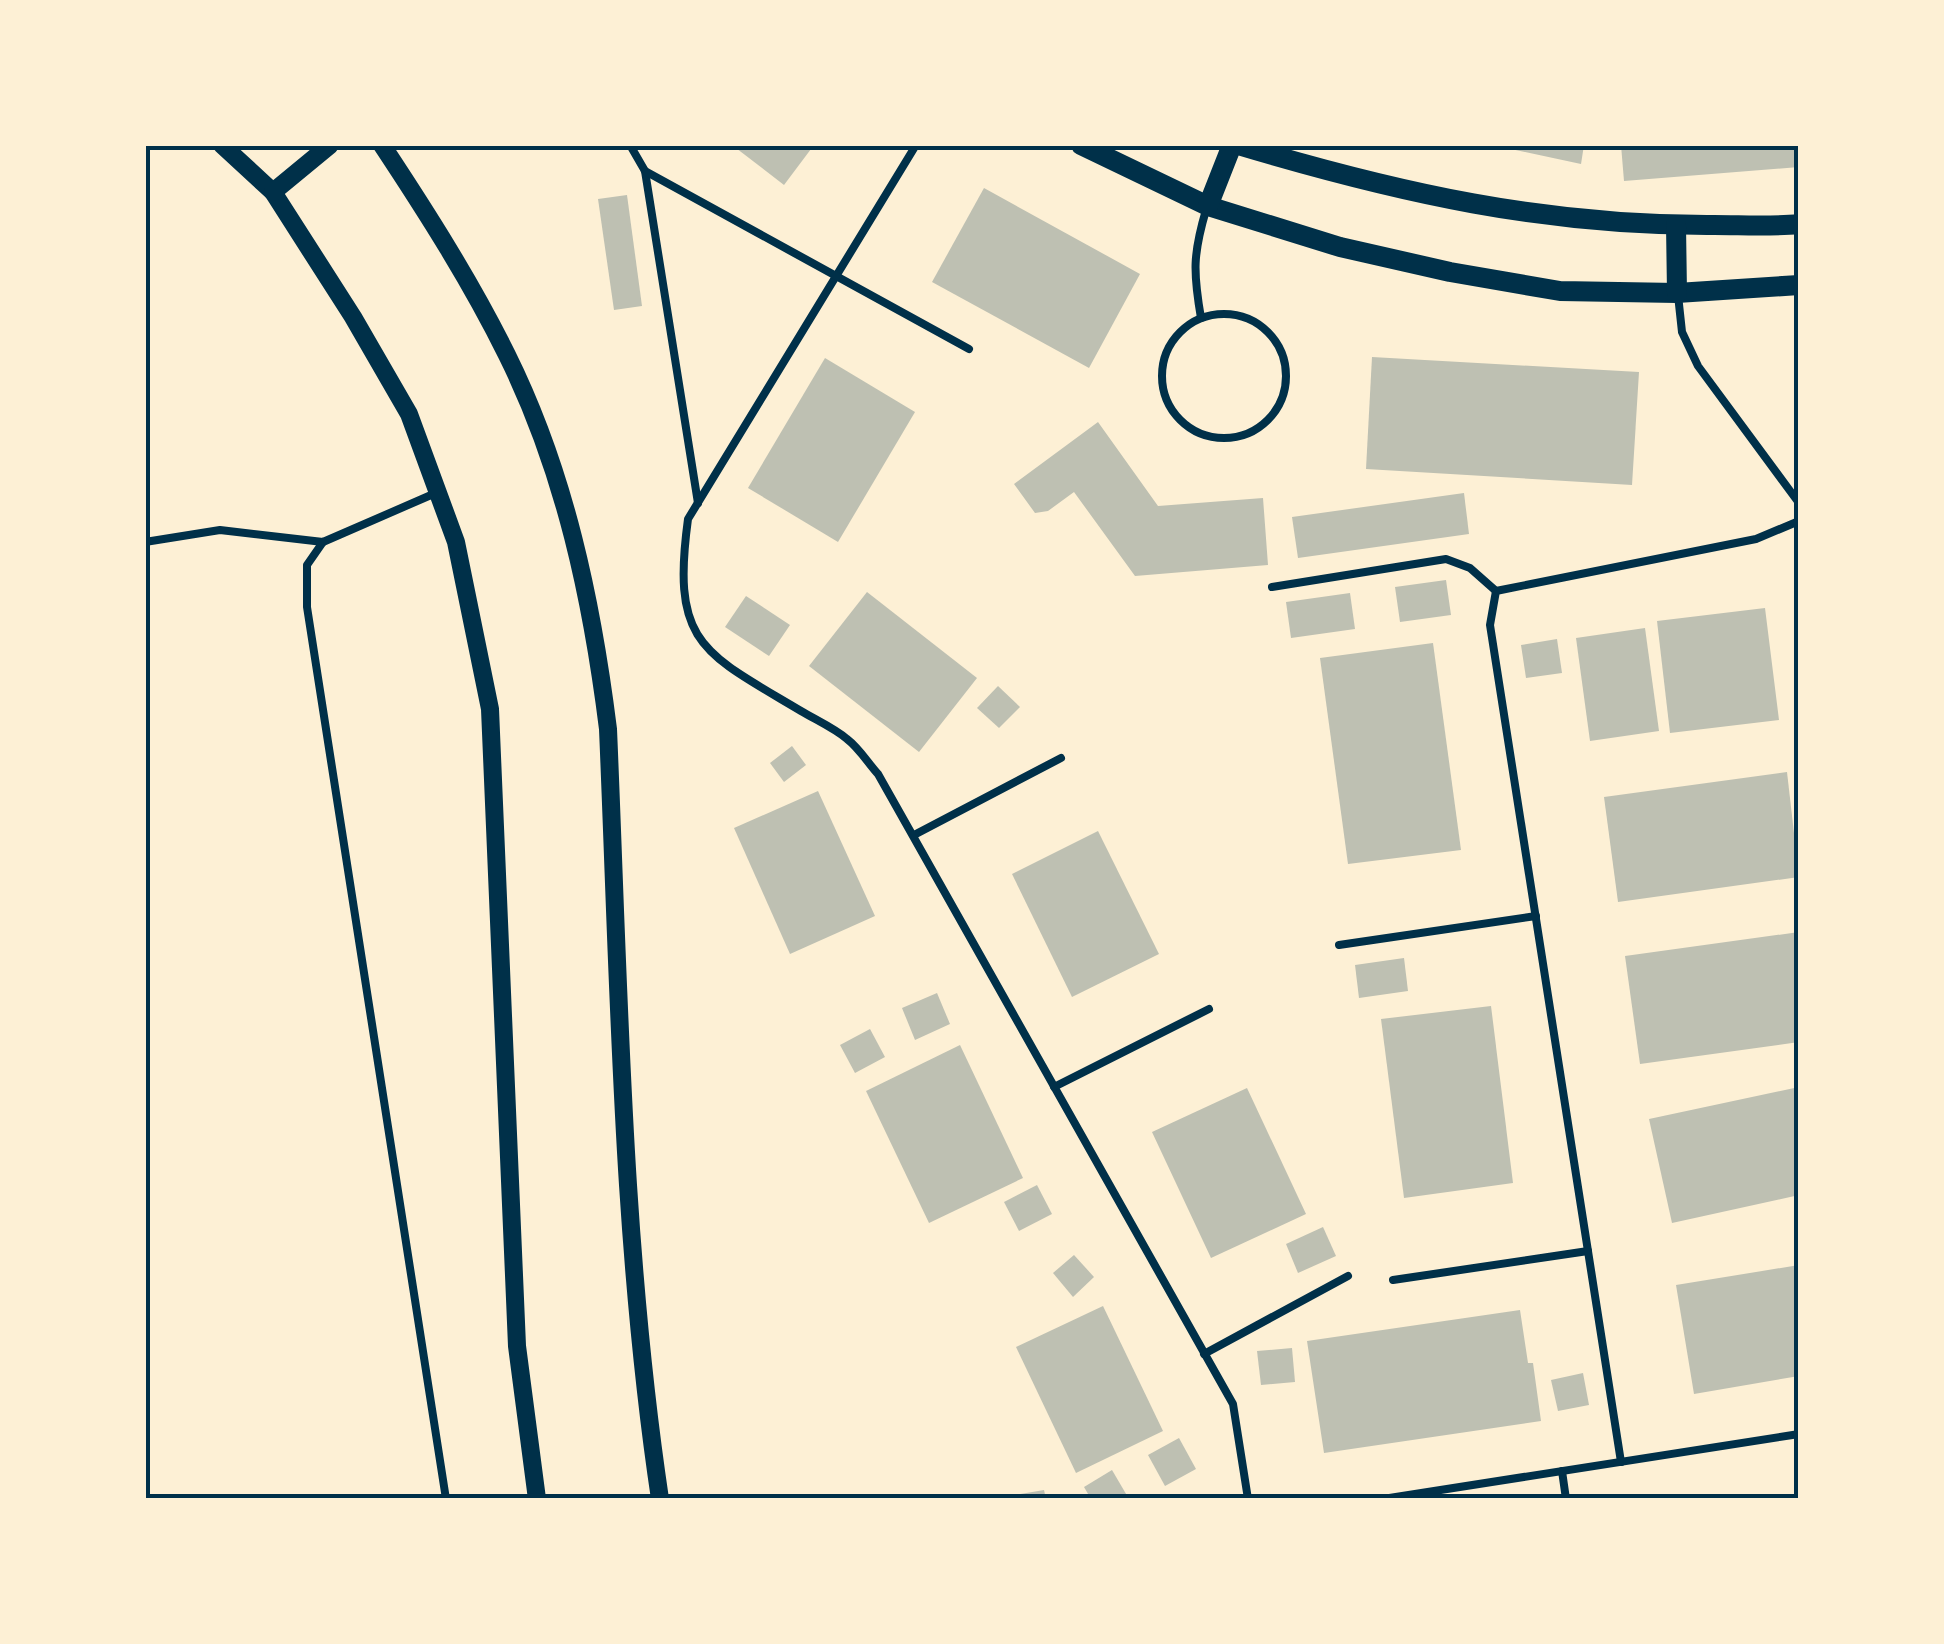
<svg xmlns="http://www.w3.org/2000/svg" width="1944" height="1644" font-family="'PT Sans',sans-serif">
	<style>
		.building { fill: #bec0b2 }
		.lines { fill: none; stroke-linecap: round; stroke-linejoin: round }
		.service { stroke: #003049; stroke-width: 8 }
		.tertiary { stroke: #003049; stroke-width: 18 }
		.secondary { stroke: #003049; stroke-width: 20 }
		.neatline { fill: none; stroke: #003049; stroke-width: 4 }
	</style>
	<rect width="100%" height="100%" fill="#fdf0d5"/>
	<!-- building -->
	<g class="building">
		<polygon points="732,145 814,145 784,185"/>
		<polygon points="1492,145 1584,145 1581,164"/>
		<polygon points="1621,145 1799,145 1799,167 1624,181"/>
		<polygon points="984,188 1140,274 1089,368 932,282"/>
		<polygon points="627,195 642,306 614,310 598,199"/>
		<polygon points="1372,357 1639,372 1632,485 1366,469"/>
		<polygon points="825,358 915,412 838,542 748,488"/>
		<polygon points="1098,422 1158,506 1263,498 1268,565 1135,576 1074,492 1048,511 1035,513 1014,484"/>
		<polygon points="1464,493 1469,534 1298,558 1292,517"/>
		<polygon points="1446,580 1451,615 1400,622 1395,587"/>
		<polygon points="867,592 977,678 919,752 809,666"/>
		<polygon points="1350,593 1355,629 1291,638 1286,602"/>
		<polygon points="746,596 790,625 769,656 725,627"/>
		<polygon points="1765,608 1779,720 1670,733 1657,621"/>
		<polygon points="1645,628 1659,731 1590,741 1576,638"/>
		<polygon points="1557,639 1562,673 1526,678 1521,645"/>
		<polygon points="1433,643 1461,850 1348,864 1320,658"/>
		<polygon points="998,686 1020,707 999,728 977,708"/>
		<polygon points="792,746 806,765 784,782 770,763"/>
		<polygon points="1787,772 1799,877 1618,902 1604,797"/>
		<polygon points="818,791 875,916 790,954 734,828"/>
		<polygon points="1098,831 1159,954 1072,997 1012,874"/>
		<polygon points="1799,932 1799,1042 1640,1064 1625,956"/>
		<polygon points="1404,958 1408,991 1359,998 1355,965"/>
		<polygon points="937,993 950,1024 915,1040 902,1008"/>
		<polygon points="1491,1006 1513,1183 1404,1198 1381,1019"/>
		<polygon points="870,1029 885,1057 855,1073 840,1045"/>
		<polygon points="960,1045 1023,1178 929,1223 866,1091"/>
		<polygon points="1799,1087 1799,1195 1672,1223 1649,1119"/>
		<polygon points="1247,1088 1306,1214 1211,1258 1152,1132"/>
		<polygon points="1037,1185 1052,1214 1019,1231 1004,1202"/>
		<polygon points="1323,1227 1336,1256 1298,1273 1286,1244"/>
		<polygon points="1074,1255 1094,1277 1073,1297 1053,1273"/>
		<polygon points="1799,1265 1799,1376 1694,1394 1676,1285"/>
		<polygon points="1103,1306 1163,1431 1076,1473 1016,1347"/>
		<polygon points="1520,1310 1528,1363 1533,1363 1541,1421 1324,1453 1307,1341"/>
		<polygon points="1292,1348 1295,1382 1261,1385 1257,1351"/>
		<polygon points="1583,1373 1589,1405 1558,1411 1551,1380"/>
		<polygon points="1179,1438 1196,1469 1165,1486 1148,1455"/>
		<polygon points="1112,1470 1129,1499 1091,1499 1084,1487"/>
		<polygon points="1044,1490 1046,1499 1003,1499 1003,1497"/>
	</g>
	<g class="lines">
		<!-- service -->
		<g class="service">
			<polyline points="630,145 645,171 698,503"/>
			<path d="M916,145L688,519C671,644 702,652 801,711C816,720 834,728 847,739C859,748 868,763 878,774L1233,1404L1248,1499"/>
			<polyline points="645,171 969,349"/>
			<polyline points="1678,295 1682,332 1698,366 1799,503"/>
			<circle cx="1224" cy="376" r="62"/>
			<path d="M1201,318C1193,272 1193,254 1206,210"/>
			<polyline points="145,542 220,530 323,542 438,492"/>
			<polyline points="323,542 307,565 307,607 446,1499"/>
			<polyline points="1272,587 1446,559 1470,568 1496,591"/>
			<polyline points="914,835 1061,758"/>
			<polyline points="1339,945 1536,916"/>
			<polyline points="1054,1087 1209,1009"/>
			<polyline points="1393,1280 1588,1251"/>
			<polyline points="1204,1354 1348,1276"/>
			<polyline points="1621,1462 1490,625 1496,591 1756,539 1799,521"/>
			<polyline points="1562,1471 1566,1499"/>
			<polyline points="1383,1499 1799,1434"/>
		</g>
		<!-- tertiary -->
		<g class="tertiary">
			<polyline points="222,145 273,192 353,317 409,414 456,542 490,709 517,1346 537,1499"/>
			<path d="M382,145C427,213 471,282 507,355C565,472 592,601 608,729C619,986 622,1244 660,1499"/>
			<polyline points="273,192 330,145"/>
		</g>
		<!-- secondary -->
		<g class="secondary">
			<polyline points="1081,145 1208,206 1340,247 1450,272 1560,291 1677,293 1799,285"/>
			<path d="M1238,145C1399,193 1545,226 1714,225C1742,225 1771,227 1799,224"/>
			<polyline points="1208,206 1232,145"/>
			<polyline points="1676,225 1677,293"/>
		</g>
	</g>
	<!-- border -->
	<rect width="1944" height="1644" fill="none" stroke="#fdf0d5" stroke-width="295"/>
	<rect x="148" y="148" width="1648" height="1348" class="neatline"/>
</svg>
